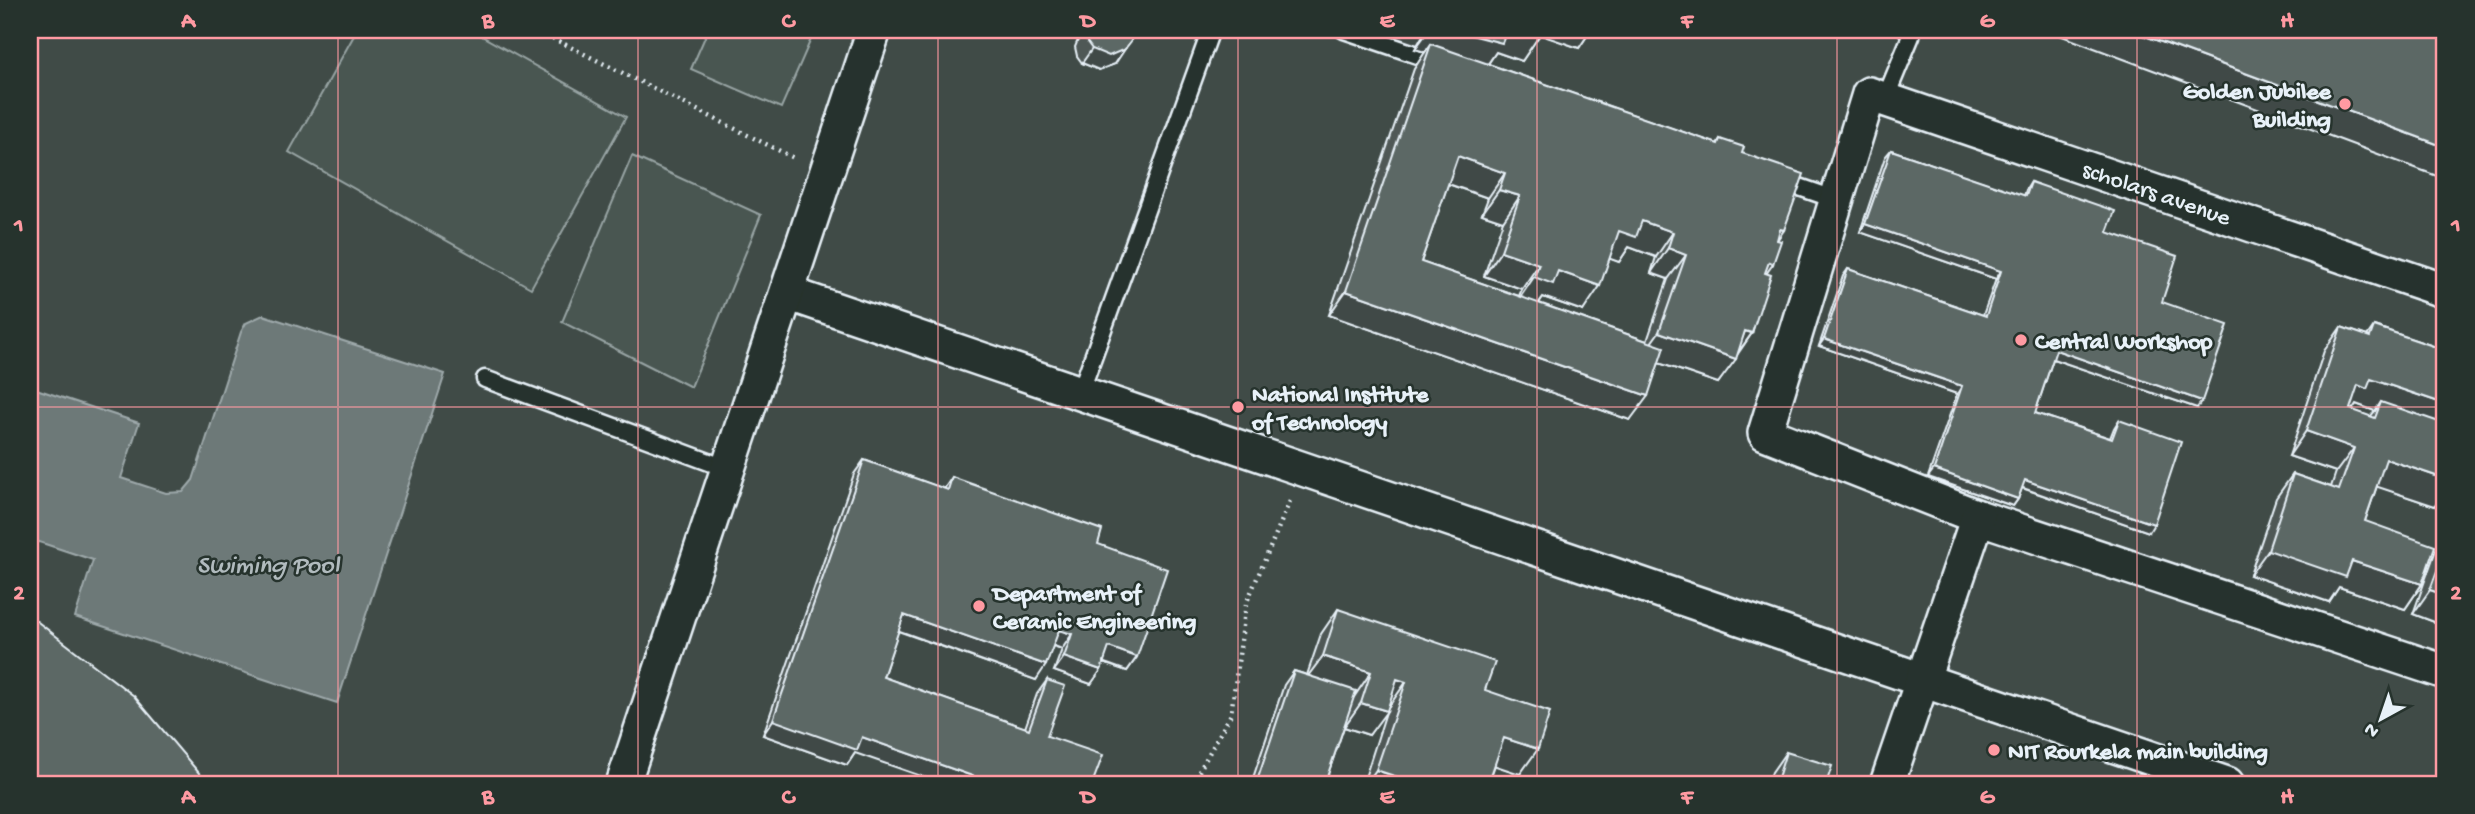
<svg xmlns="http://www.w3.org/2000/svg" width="2475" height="814" font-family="'Gochi Hand',sans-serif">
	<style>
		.built { fill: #3f4b46 }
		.green { fill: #495651; stroke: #98a4a4; stroke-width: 2 }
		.water { fill: #6d7978; stroke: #9ea9ab; stroke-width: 2 }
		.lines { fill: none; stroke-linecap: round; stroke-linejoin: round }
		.lane-casing { stroke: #e8f1f8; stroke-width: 21 }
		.street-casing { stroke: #e8f1f8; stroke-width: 38 }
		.path { stroke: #e8f1f8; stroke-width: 4.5; stroke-dasharray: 2 5; stroke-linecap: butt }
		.lane { stroke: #26332d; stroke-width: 16 }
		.street { stroke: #26332d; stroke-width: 33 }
		.wall { fill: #4f5957; stroke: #e8f1f8; stroke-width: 2; fill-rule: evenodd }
		.shaded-wall { fill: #404947; stroke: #e8f1f8; stroke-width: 2 }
		.building { fill: #5c6865; stroke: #e8f1f8; stroke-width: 2 }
		.grid { fill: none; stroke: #ff9aa2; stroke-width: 2; stroke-opacity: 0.55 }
		.poi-dot { fill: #ff9aa2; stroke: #26332d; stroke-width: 2.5 }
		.labels { text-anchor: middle; stroke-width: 5; stroke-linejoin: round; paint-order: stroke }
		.poi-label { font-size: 24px; font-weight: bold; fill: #e8f1f8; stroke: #26332d; text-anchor: start }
		.street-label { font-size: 24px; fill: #e8f1f8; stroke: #26332d }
		.water-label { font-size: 26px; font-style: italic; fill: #b1bbbe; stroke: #26332d }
		.neatline { fill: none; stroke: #ff9aa2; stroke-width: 2.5 }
		.grid-label { font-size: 23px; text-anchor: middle; font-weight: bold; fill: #ff9aa2 }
	</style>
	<rect width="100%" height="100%" fill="#323e39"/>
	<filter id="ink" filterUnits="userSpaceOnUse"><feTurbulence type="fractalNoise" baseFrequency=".0143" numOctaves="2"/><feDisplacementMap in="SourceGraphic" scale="14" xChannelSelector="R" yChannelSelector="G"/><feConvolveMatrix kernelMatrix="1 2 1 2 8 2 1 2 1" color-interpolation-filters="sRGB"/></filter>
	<g filter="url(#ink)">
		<!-- built -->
		<rect class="built" x="30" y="30" width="2415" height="754"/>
		<!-- green -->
		<g class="green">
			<polygon points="357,30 471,30 626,117 531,288 289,152"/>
			<polygon points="708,30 815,30 781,108 691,69"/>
			<polygon points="632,156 761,215 691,387 562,322"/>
		</g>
		<!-- water -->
		<polygon class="water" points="263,315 445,374 337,703 75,617 93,560 30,539 30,387 139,423 121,478 166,493 183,492 193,480 241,332 246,323"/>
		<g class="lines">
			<defs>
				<g id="lane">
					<polyline points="1344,30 1441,63"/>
					<polyline points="1885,99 1911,36 1907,30"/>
					<polyline points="1779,180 1837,200"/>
					<polyline points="485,379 728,469"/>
					<polyline points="1080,393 1211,30"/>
				</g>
				<g id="street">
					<polyline points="2445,291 1869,94 1765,433 1978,517 2445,672"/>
					<polyline points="787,293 2227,784"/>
					<polyline points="623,784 874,30"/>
					<polyline points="1887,784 1978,517"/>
				</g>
			</defs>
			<!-- lane casing -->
			<use href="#lane" class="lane-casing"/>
			<!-- street casing -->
			<use href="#street" class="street-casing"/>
			<!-- path -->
			<g class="path">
				<polyline points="541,30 548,36 796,159"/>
				<polyline points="1192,784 1231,714 1246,604 1290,501"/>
			</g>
			<!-- lane -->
			<use href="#lane" class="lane"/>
			<!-- street -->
			<use href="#street" class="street"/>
		</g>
		<!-- wall -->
		<g class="wall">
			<polygon points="1082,30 1131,30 1115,64 1099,70 1082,63 1077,56 1075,47"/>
			<path d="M1426,30H1591L1579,48L1540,34L1522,61L1496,52L1488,64L1717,144L1720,139L1742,153L1777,240L1767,273L1752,333L1718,383L1659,363L1630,420L1329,315L1414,69L1425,52L1415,49ZM1448,184L1488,198L1482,214L1503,221L1484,276L1522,289L1519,296L1421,262ZM1629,247L1656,257L1651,273L1668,279L1647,341L1539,303L1543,297L1583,311L1610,258L1619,262Z"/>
			<polygon points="1891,150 2024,196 2026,190 2031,182 2107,232 2162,302 2197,408 2053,359 2035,413 2110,438 2114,428 2119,420 2149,532 2022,488 2018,499 2013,506 1928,477 1957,394 1819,346 1843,276 1848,269 1983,315 1996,279 1860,232 1885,157"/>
			<path d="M2374,326L2445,350V492L2435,506L2377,486L2365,521L2422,584L2405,609L2339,587L2329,602L2250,575L2276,498L2293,474L2331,487L2336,472L2289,456L2324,351L2341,327L2367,336ZM2356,404L2375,411L2370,417L2352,410Z"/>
			<polygon points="864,460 944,489 952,477 1098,544 1137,657 1127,671 1103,663 1091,684 1054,671 1062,649 1053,646 1036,680 898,631 883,677 1025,728 1037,694 1047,680 1047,736 855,753 847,765 763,735 854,474"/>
			<polygon points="2445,536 2445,626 2413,614 2437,547"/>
			<polygon points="1338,609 1485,690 1520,774 1495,765 1488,784 1363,784 1388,706 1369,735 1344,727 1325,783 1330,784 1251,784 1284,685 1294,671 1307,675 1321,634"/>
			<polygon points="1786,752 1826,784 1768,784 1772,772"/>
		</g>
		<!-- shaded-wall -->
		<g class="shaded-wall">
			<polygon points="1429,30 1520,30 1539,36 1522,61 1496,52 1485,68 1431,44 1425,52 1415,49"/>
			<polygon points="1533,30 1591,30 1579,48 1532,32"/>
			<polygon points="2046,30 2129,30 2445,147 2445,179"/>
			<polygon points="1092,49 1125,49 1115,64 1099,70 1082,63"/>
			<polygon points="1458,156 1505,173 1488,198 1440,181"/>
			<polygon points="1499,190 1520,196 1503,221 1482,214"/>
			<polygon points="1642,221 1673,232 1656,257 1629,247 1619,262 1602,256 1619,231"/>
			<polygon points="1865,224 2001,271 1996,279 1860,232"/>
			<polygon points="1780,229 1784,230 1767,255"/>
			<polygon points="1668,248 1686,255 1668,279 1651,273"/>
			<polygon points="1501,251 1539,264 1522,289 1484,276"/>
			<polygon points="1769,262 1773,264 1756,288"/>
			<polygon points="1558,271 1600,286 1583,311 1543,297 1535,308 1517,302 1534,277"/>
			<polygon points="1346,291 1648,396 1630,420 1329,315"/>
			<polygon points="1745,331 1752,333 1734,358"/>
			<polygon points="1659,332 1736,359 1718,383 1641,357"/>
			<polygon points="1824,339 1962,386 1957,394 1819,346"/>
			<polygon points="2056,350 2202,401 2197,408 2050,358"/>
			<polygon points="2371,379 2445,404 2445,435 2381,402 2375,411 2356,404 2350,413 2341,410 2358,385"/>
			<polygon points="2306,431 2354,448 2336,472 2289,456"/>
			<polygon points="2386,459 2445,479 2445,492 2435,506 2369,484"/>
			<polygon points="1934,469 2018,499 2013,506 1928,477"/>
			<polygon points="2025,480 2154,524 2149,532 2020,487"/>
			<polygon points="2268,550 2352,561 2422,584 2405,609 2339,587 2329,602 2250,575"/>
			<polygon points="2430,590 2445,595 2445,626 2413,614"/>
			<polygon points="904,615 1046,665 1036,680 894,629"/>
			<polygon points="1059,630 1072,634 1062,649 1049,644"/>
			<polygon points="1109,647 1137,657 1127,671 1099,661"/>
			<polygon points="1323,656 1371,672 1354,697 1305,680"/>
			<polygon points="1064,657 1101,670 1091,684 1054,671"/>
			<polygon points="1397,679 1406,682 1389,706 1380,703"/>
			<polygon points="1361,703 1387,711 1369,735 1344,727"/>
			<polygon points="773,720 862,737 995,784 944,784 855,753 847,765 763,735"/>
			<polygon points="1504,738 1538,749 1520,774 1487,763"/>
			<polygon points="1376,770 1419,784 1366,784"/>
		</g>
		<!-- building -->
		<g class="building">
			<polygon points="1086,30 1131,30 1132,33 1131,41 1125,49 1109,56 1092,49 1087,42 1085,32"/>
			<polygon points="1452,30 1507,30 1502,43"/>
			<polygon points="1520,30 1541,30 1539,36"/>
			<polygon points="2129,30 2445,30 2445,147"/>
			<polygon points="1431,44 1718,144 1720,139 1744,147 1742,153 1804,174 1784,230 1780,229 1777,240 1781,241 1773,264 1769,262 1765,273 1771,275 1752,333 1745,331 1736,359 1659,332 1686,255 1668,248 1673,232 1642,221 1636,237 1619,231 1600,286 1558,271 1553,284 1534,277 1539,264 1501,251 1520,196 1499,190 1505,173 1458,156 1421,262 1664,347 1648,396 1346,291"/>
			<polygon points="1891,150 2026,196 2031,182 2115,211 2107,232 2177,256 2162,302 2228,325 2202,401 2056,350 2035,413 2112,439 2119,420 2181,442 2154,524 2025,480 2018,499 1934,469 1962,386 1824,339 1848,269 1986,316 2001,271 1865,224"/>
			<polygon points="2374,326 2445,350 2445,404 2371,379 2367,389 2358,385 2350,409 2375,418 2381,402 2445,424 2445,479 2386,459 2365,521 2435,546 2422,584 2352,561 2346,577 2268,550 2293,474 2339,490 2354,448 2306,431 2341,327 2370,337"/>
			<polygon points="864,460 948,490 952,477 1102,530 1098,544 1167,569 1137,657 1109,647 1101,670 1064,657 1072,634 1059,630 1046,665 904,615 883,677 1029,729 1047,680 1065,686 1047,736 1103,755 1092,784 995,784 862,737 857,750 773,720"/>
			<polygon points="2445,549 2445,595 2430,590"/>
			<polygon points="1338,609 1495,662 1485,690 1550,712 1538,749 1504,738 1488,784 1419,784 1376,770 1406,682 1397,679 1387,711 1361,703 1371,672 1323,656"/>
			<polygon points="30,616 134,696 205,780 206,784 30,784"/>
			<polygon points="1294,671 1356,691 1325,783 1330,784 1256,784"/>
			<polygon points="1786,752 1832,766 1826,784 1776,784"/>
		</g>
	</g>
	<!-- grid -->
	<path class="grid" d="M338,30V784M638,30V784M938,30V784M1238,30V784M1537,30V784M1837,30V784M2137,30V784M30,407H2445"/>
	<!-- markers -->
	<g class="poi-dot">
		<circle cx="2345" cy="104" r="7"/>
		<circle cx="2021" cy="340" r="7"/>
		<circle cx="1238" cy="407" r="7"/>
		<circle cx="979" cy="606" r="7"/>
		<circle cx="1994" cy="750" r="7"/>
	</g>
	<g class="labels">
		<!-- poi labels -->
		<g class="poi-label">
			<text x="2331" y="98" text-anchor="end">Golden Jubilee<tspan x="2331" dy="28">Building</tspan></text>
			<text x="2035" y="348">Central Workshop</text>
			<text x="1252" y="401">National Institute<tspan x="1252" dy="28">of Technology</tspan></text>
			<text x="993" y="600">Department of<tspan x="993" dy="28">Ceramic Engineering</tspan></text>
			<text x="2008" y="758">NIT Rourkela main building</text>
		</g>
		<!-- street labels -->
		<g class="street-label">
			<text transform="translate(2157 192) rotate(19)" y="8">scholars avenue</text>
		</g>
		<!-- water labels -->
		<g class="water-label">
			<text x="268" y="572">Swiming Pool</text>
		</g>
	</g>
	<!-- margin -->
	<rect width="2475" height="814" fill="none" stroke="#26332d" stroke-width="77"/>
	<!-- north arrow -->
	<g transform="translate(2381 719) rotate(220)" stroke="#26332d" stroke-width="5" paint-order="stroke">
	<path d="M0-5L12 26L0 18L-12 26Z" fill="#e8f1f8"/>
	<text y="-10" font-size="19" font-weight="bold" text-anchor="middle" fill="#e8f1f8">N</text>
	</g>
	<rect x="38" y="38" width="2398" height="738" class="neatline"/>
	<g class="grid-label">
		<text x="188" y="27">A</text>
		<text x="488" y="27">B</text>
		<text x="788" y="27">C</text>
		<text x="1088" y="27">D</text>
		<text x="1387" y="27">E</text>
		<text x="1687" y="27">F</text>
		<text x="1987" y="27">G</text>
		<text x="2287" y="27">H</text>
		<text x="19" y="231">1</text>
		<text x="2456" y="231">1</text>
		<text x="19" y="599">2</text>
		<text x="2456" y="599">2</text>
		<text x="188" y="803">A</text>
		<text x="488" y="803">B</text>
		<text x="788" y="803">C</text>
		<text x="1088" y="803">D</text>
		<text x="1387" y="803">E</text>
		<text x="1687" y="803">F</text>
		<text x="1987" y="803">G</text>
		<text x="2287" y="803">H</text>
	</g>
</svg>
